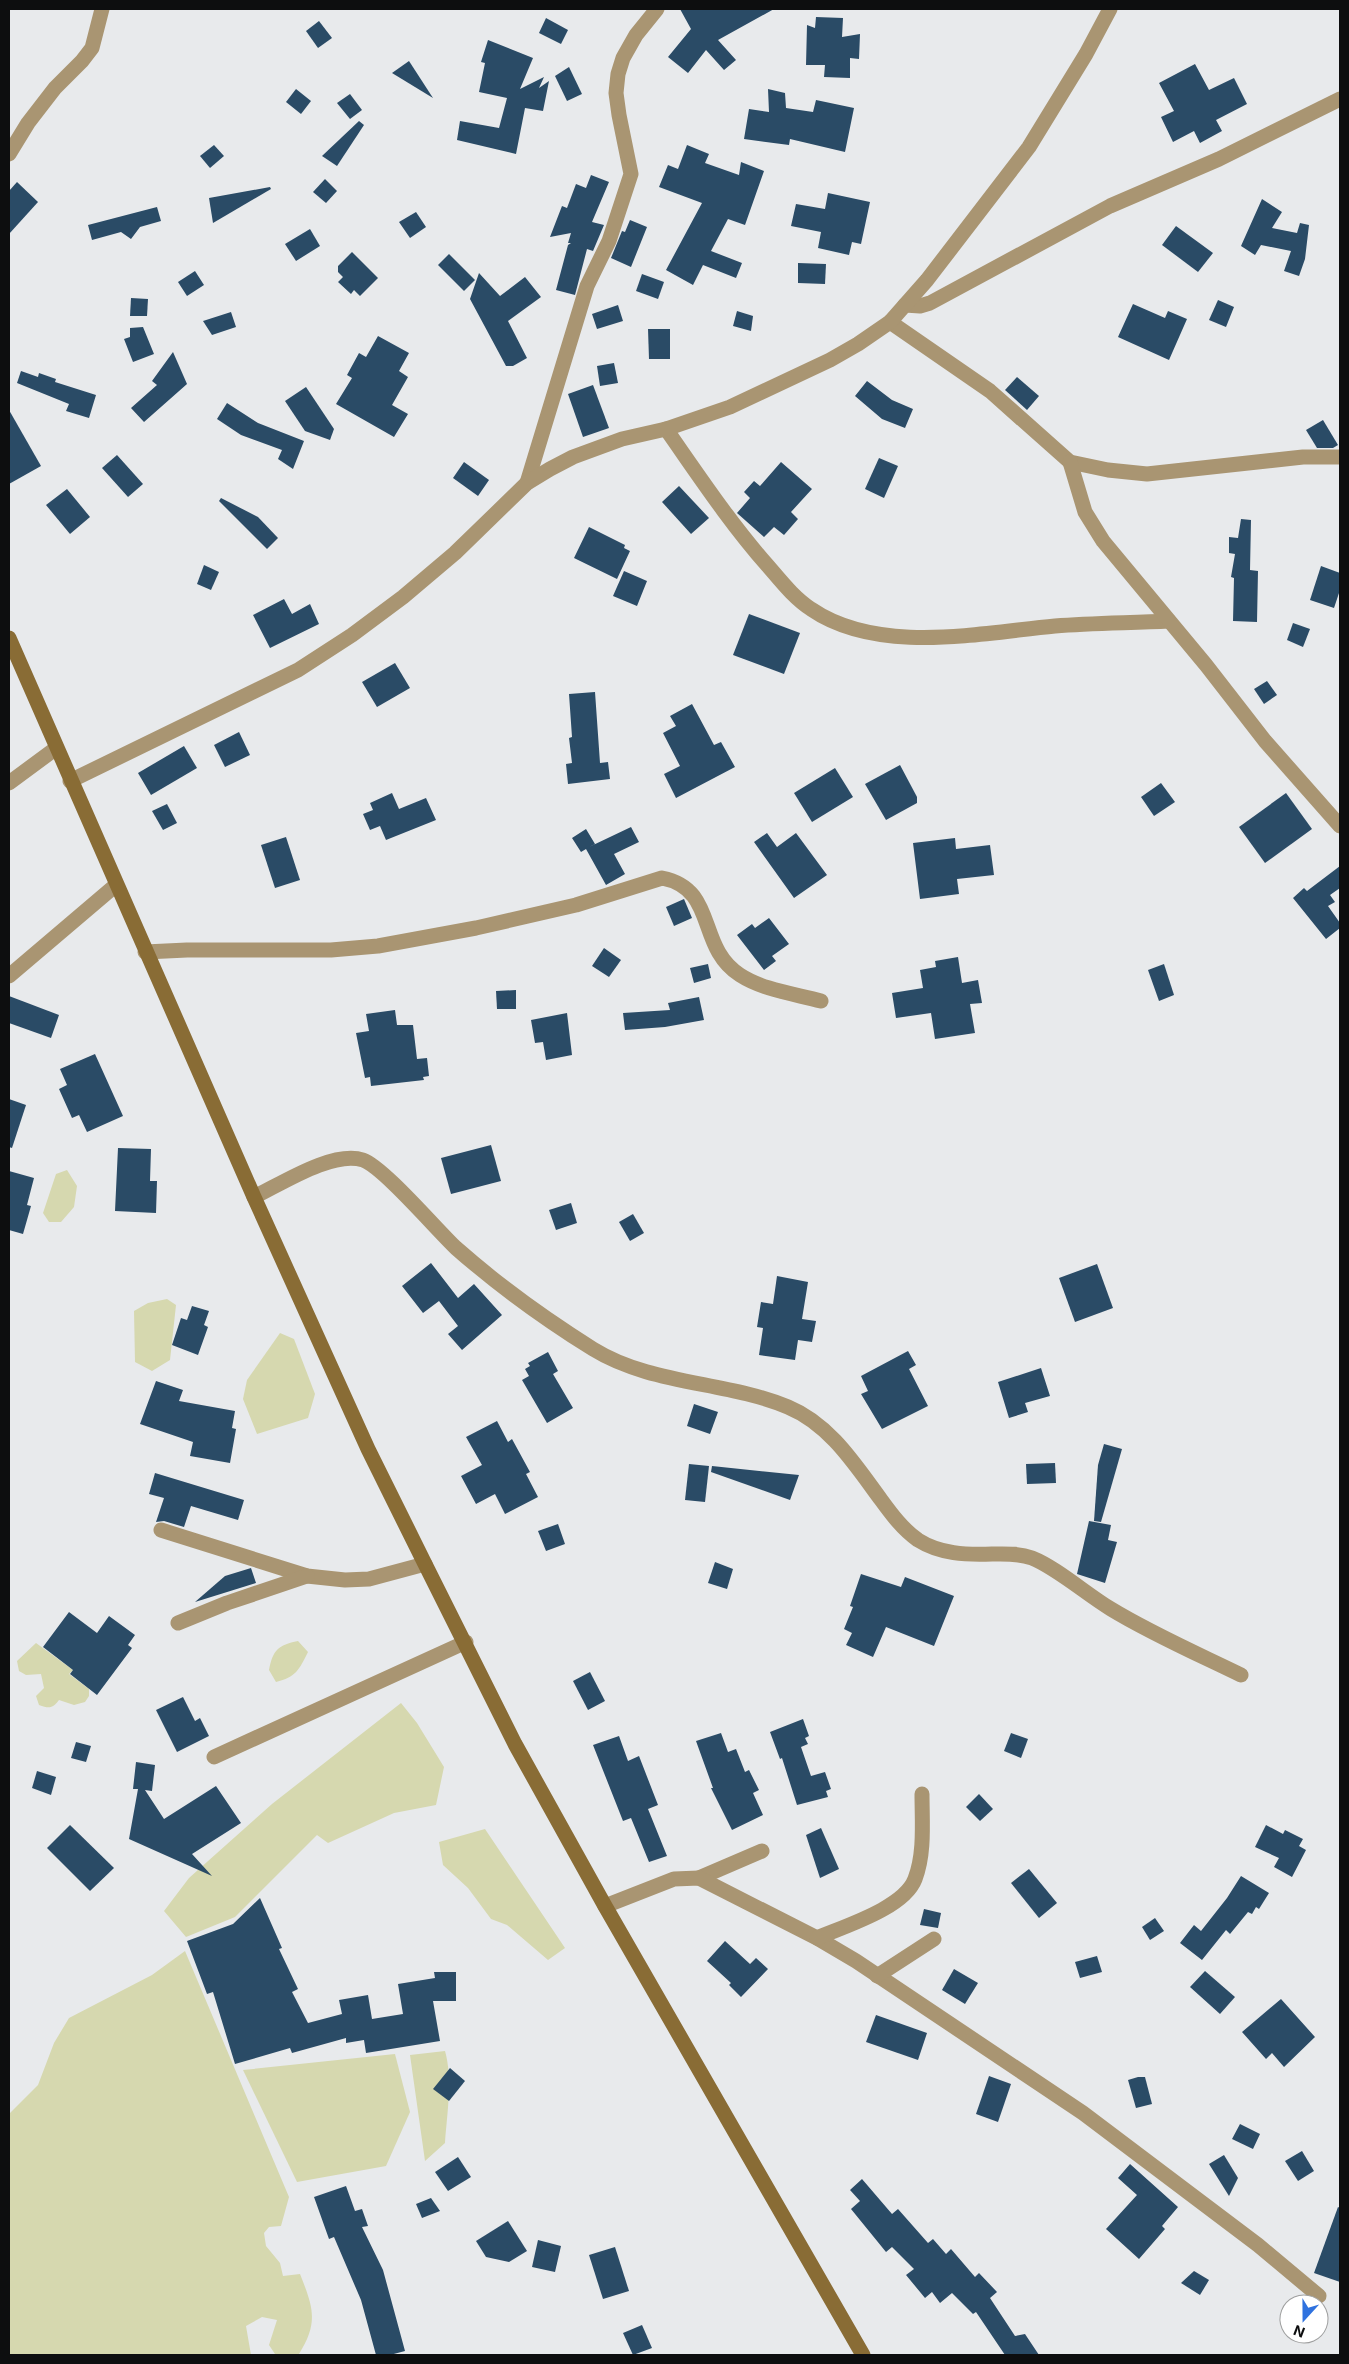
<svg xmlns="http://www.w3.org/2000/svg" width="1349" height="2364" font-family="Inter,sans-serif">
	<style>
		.green { fill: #d6d8af }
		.building { fill: #2a4b66 }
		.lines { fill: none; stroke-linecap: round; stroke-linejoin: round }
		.street { stroke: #a99572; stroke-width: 15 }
		.secondary { stroke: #896c35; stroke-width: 15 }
	</style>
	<rect width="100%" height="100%" fill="#e8eaec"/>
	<!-- green -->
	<g class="green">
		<polygon points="67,1170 77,1186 74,1207 61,1222 49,1222 43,1213 56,1174"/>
		<polygon points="167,1299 176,1305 170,1360 152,1371 135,1362 134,1311 148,1303"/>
		<polygon points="280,1333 294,1339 315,1394 308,1418 257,1434 243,1399 247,1380"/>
		<path d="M298,1641L308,1652C299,1670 296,1677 276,1682L269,1670C273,1650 278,1645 298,1641Z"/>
		<path d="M36,1643L73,1670L69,1674L89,1689V1696L85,1702L74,1705L59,1700C53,1708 50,1709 39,1705L36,1696L44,1688L41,1674L26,1675L19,1671L17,1661Z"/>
		<polygon points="401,1703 417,1723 444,1767 436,1805 394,1813 328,1843 317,1835 235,1917 186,1937 164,1911 189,1878 272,1804"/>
		<polygon points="485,1829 565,1948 548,1960 507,1925 491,1919 468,1888 443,1865 439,1842"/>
		<path d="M185,1951L289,2197L281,2226L269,2227L264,2233L266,2246L280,2263L283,2276L300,2274C313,2307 319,2322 299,2354H275L269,2345L277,2320L262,2317L246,2326L251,2355H9V2114L38,2085L54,2043L69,2018L152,1975Z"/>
		<path d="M445,2051C453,2079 447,2114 445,2143L425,2161L410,2055Z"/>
		<polygon points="395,2054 410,2112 386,2166 297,2182 243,2070"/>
	</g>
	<!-- building -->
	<g class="building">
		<polygon points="680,9 774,9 718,40 736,60 724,70 706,50 688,73 668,57 691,29"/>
		<polygon points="816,17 843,18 842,37 860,34 859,59 850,58 850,78 824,77 825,65 806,65 807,25 815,28"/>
		<polygon points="546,18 568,30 561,44 539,33"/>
		<polygon points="319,21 332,38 318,48 306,31"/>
		<polygon points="488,40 533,58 520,89 544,77 539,88 549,81 543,111 525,108 516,154 457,140 460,121 499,128 507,98 479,92 485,63 481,62"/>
		<polygon points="409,61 433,98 392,73"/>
		<polygon points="1195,64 1209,90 1234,78 1247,104 1216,120 1222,131 1200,143 1194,131 1173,142 1161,117 1174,111 1159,83"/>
		<polygon points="569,67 582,94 567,101 555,76"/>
		<polygon points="296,89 311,101 301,114 286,102"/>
		<polygon points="768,89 785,93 786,108 813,112 816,100 854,108 845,152 790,139 789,145 744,139 749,109 769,112"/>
		<polygon points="350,94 362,110 350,119 337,103"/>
		<polygon points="359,121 364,125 337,166 322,156"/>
		<polygon points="214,145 224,156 210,168 200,156"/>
		<polygon points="687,145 709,154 705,163 739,175 741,162 764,171 745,225 728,219 711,251 742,263 736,278 703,265 693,285 666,270 702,203 659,187 668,165 678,169"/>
		<polygon points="591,175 609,182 592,222 604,225 593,251 587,249 575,295 556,290 568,245 571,243 568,243 571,233 550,237 562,206 567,208 576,184 586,188"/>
		<polygon points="325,179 337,191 326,203 313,192"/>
		<polygon points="17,182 38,202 9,234 9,191"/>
		<polygon points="270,187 271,189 213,223 209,198"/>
		<polygon points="828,193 870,202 861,244 852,242 849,255 818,248 821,232 791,226 796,204 825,209"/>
		<polygon points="1262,199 1282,212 1272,228 1297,233 1300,223 1309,225 1305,259 1299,276 1284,271 1291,251 1261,245 1255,255 1241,246"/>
		<polygon points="157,207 161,221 140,227 131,239 121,232 92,240 88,225"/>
		<polygon points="416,212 426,227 410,238 399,222"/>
		<polygon points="630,220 647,227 631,267 611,258 622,231 625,232"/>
		<polygon points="1176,226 1213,253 1198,272 1162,245"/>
		<polygon points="310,229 320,246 296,261 285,244"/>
		<polygon points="352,252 378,278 360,296 354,290 351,294 338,282 343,277 338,272 338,266"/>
		<polygon points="449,254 475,280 464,291 438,265"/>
		<polygon points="798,263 826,264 825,284 798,283"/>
		<polygon points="195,271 204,285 187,296 178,282"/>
		<polygon points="479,273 500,296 525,277 541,297 508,321 527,358 513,366 506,366 470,299"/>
		<polygon points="642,274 664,282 658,299 636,291"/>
		<polygon points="131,298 148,299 147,316 130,316"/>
		<polygon points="1218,300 1234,307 1226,327 1209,320"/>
		<polygon points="1133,304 1165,318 1168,311 1187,319 1169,360 1118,337"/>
		<polygon points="618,305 623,321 597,329 592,314"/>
		<polygon points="737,311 753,316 751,331 733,326"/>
		<polygon points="231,312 236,327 212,335 203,321"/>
		<polygon points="143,327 154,354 133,362 124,339 130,337 130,328"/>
		<polygon points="648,329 670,329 670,359 649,359"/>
		<polygon points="378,336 409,353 399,371 408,377 392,405 408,414 394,437 336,404 352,378 347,375 359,353 366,357"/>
		<polygon points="173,352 187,384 144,422 131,408 157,385 152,381"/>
		<polygon points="614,363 618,383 600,386 597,366"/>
		<polygon points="21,371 38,377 39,373 56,379 55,382 96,395 89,418 66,411 69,404 17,383"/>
		<polygon points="1017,377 1039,396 1027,410 1005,390"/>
		<polygon points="867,381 892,400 913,409 905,428 882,419 855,396"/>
		<polygon points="593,385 609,428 583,437 568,394"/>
		<polygon points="306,387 334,429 330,440 305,431 285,401"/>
		<polygon points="227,403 258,423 304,441 293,469 278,459 282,450 241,435 217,419"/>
		<polygon points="9,410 41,466 9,484"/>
		<polygon points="1323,420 1338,445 1333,448 1317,448 1306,430"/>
		<polygon points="117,455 143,484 128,497 102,468"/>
		<polygon points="879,458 898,466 884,498 865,489"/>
		<polygon points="464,462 489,480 478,496 453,478"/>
		<polygon points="781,462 812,489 791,512 798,519 784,535 774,527 764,537 737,513 750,498 744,492 754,481 760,486"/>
		<polygon points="679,486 709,518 691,534 662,502"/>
		<polygon points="67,489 90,517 70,534 46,505"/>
		<polygon points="221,498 258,517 278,538 267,549 219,501"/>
		<polygon points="1241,519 1251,520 1250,570 1258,571 1257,622 1233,621 1234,578 1231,577 1235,554 1229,553 1229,537 1238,538"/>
		<polygon points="589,527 625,545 624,548 630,551 617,579 574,558"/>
		<polygon points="204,565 219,572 211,590 197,584"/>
		<polygon points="1321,566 1340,573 1340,590 1334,608 1310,600"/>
		<polygon points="624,571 647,581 637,606 613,596"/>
		<polygon points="284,599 292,614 310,604 319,624 270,648 253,615"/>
		<polygon points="749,614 800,633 784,674 733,655"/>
		<polygon points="1293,623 1310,629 1303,647 1287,640"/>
		<polygon points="395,663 410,688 377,707 362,682"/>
		<polygon points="1267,681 1277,695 1264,704 1254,689"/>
		<polygon points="595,692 600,763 608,762 610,779 568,784 566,764 572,763 569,738 572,737 569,694"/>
		<polygon points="692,704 714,745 721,742 735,767 676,798 664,774 680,766 663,733 676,726 670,716"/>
		<polygon points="239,732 250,755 225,767 214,745"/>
		<polygon points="184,746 197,768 151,795 138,773"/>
		<polygon points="900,765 917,797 917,803 886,820 865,784"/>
		<polygon points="835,768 853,797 812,822 794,793"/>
		<polygon points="1161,783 1175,802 1154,816 1141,797"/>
		<polygon points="392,793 399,809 426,798 436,820 386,840 380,826 370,830 363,814 373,810 370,803"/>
		<polygon points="1286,793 1312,829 1265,863 1239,827"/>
		<polygon points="167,804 177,823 163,830 152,811"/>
		<polygon points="631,827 639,842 614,854 625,874 606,885 586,849 581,852 572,838 586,829 595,844 589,847"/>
		<polygon points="767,833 777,847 796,833 827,875 794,898 754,842"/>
		<polygon points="286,837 300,880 275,888 261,845"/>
		<polygon points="955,838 956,849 990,845 994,875 957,879 959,894 920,899 913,843"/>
		<polygon points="1340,866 1340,888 1330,895 1335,902 1328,906 1340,923 1340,928 1326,939 1293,898 1304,888 1307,891"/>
		<polygon points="684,899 692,918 674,926 666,907"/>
		<polygon points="769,918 789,944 772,956 776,961 764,970 737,935 752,924 755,928"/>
		<polygon points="604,948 621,960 609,977 592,966"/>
		<polygon points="958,957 962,983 978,980 982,1003 970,1004 975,1033 935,1039 931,1013 896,1018 892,993 923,988 920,970 936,967 935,961"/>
		<polygon points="708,964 711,978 694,983 690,968"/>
		<polygon points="1164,964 1174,995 1159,1001 1148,970"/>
		<polygon points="516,990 516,1009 497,1009 496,991"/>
		<polygon points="9,996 59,1015 51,1038 9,1023"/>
		<polygon points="699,997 704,1020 665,1027 625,1030 623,1013 670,1010 668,1003"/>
		<polygon points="395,1010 397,1025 413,1025 417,1059 427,1058 429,1076 423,1077 424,1080 371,1086 370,1077 365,1078 356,1033 369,1031 366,1014"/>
		<polygon points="567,1013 572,1055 546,1060 543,1042 535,1043 531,1020"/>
		<polygon points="95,1054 123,1116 87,1132 79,1115 72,1118 59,1089 67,1085 60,1069"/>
		<polygon points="9,1099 26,1105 12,1148 9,1147"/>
		<polygon points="491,1145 501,1181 451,1194 441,1158"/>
		<polygon points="118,1148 151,1149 150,1181 157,1181 156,1213 115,1211"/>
		<polygon points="9,1171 34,1178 27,1205 31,1206 23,1234 9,1230"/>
		<polygon points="571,1203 577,1223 556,1230 549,1210"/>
		<polygon points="633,1214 644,1233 630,1241 619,1222"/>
		<polygon points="431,1263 458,1298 474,1284 502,1315 462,1350 448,1334 458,1326 439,1301 423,1313 402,1286"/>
		<polygon points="1097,1264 1113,1308 1075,1322 1059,1278"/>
		<polygon points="777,1276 808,1282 802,1319 816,1321 812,1342 798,1340 795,1360 759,1355 763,1328 757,1327 761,1302 773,1304"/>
		<polygon points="192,1306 209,1311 204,1325 208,1327 198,1355 172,1345 181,1318 187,1320"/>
		<polygon points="908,1351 916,1365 909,1369 928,1406 882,1429 861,1394 868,1391 861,1376"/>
		<polygon points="548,1352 558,1371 553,1374 573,1408 547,1423 522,1380 529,1376 525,1369 530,1366 528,1363"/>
		<polygon points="1041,1368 1050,1396 1025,1403 1028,1412 1009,1418 998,1382"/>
		<polygon points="156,1381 183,1390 179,1401 235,1411 232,1428 236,1429 230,1463 190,1456 193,1442 140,1424"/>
		<polygon points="694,1404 718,1412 710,1434 687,1426"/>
		<polygon points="497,1421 508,1442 512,1439 530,1472 526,1474 538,1497 505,1514 495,1494 476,1504 461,1476 482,1465 466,1437"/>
		<polygon points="1104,1444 1122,1449 1101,1522 1094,1521 1098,1465"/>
		<polygon points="1055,1463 1056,1483 1027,1484 1026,1464"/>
		<polygon points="689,1464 709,1466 705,1502 685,1500"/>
		<polygon points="712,1466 799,1475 790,1500 711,1472"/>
		<polygon points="155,1473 244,1500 238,1520 191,1506 184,1527 164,1521 156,1522 164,1498 149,1494"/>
		<polygon points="1089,1521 1111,1525 1108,1540 1117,1542 1105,1583 1077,1574"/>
		<polygon points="558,1524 565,1544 546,1551 538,1531"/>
		<polygon points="715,1562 733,1569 727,1589 708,1583"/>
		<polygon points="251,1568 256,1583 195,1602 225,1576"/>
		<polygon points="861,1574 901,1587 905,1577 954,1596 934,1646 886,1627 873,1657 846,1645 852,1633 844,1629 853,1607 850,1606"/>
		<polygon points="69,1612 97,1633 109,1616 135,1635 128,1645 132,1648 97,1695 70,1674 73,1670 43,1647"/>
		<polygon points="590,1672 605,1701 588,1710 573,1681"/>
		<polygon points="183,1697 195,1721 200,1718 209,1736 177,1752 156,1710"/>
		<polygon points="803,1719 809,1736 805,1738 808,1744 801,1747 811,1776 825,1772 831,1789 826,1791 828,1797 797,1805 782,1758 780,1759 770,1732"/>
		<polygon points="721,1733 728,1752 736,1749 745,1772 749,1770 759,1790 753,1793 763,1815 732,1830 711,1788 713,1788 696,1741"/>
		<polygon points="1011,1733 1028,1739 1021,1758 1004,1751"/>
		<polygon points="619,1736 628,1761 639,1756 658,1805 648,1809 667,1856 649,1862 631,1818 623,1821 593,1745"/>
		<polygon points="76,1742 91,1746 86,1762 71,1758"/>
		<polygon points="136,1762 155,1765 152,1791 145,1790 164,1819 216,1786 241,1823 192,1854 212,1876 129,1839 138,1789 133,1789"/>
		<polygon points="37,1771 56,1777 51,1795 32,1788"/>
		<polygon points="979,1794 993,1809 980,1821 966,1807"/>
		<polygon points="70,1825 114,1868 90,1891 47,1848"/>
		<polygon points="1266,1825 1283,1834 1285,1830 1303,1839 1299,1846 1306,1850 1292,1877 1274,1867 1279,1858 1255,1847"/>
		<polygon points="821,1828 839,1869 820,1878 806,1835"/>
		<polygon points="1029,1869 1057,1903 1039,1918 1011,1883"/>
		<polygon points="1241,1876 1269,1893 1259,1909 1256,1907 1252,1914 1248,1912 1230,1934 1226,1930 1202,1960 1180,1943 1194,1925 1201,1931 1227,1898"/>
		<polygon points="260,1898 282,1948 279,1949 298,1989 292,1992 308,2023 342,2014 339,2000 368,1995 372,2019 403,2014 398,1984 435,1978 434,1972 456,1972 456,2001 433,2001 440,2041 366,2053 364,2040 346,2043 346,2038 292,2053 290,2048 235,2064 213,1992 207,1994 187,1941 233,1924"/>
		<polygon points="924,1909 941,1913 938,1928 920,1925"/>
		<polygon points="1155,1918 1164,1931 1150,1940 1142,1927"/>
		<polygon points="725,1941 750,1964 756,1958 768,1969 741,1997 729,1985 731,1983 707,1961"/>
		<polygon points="1097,1956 1102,1972 1080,1978 1075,1962"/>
		<polygon points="954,1969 978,1983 965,2004 942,1990"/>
		<polygon points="1205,1971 1235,1997 1220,2014 1190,1987"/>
		<polygon points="1281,1999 1315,2037 1284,2067 1272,2053 1266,2059 1242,2032"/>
		<polygon points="876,2015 927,2033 918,2060 866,2042"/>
		<polygon points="450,2068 465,2081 449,2101 433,2089"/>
		<polygon points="989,2076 1011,2084 998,2122 976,2114"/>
		<polygon points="1138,2077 1145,2077 1152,2104 1136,2108 1128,2080"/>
		<polygon points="1240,2124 1260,2134 1253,2149 1232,2139"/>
		<polygon points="1302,2151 1314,2171 1298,2181 1285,2161"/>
		<polygon points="1224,2155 1238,2178 1229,2196 1209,2164"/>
		<polygon points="458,2157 471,2177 448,2191 435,2172"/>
		<polygon points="1130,2164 1178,2207 1162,2226 1165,2229 1139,2259 1106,2229 1137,2195 1118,2178"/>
		<polygon points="862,2179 892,2214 898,2209 928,2243 933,2239 946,2254 951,2249 975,2277 979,2273 997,2292 990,2298 1015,2336 1025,2334 1039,2355 1005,2355 976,2312 973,2314 952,2293 940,2303 932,2292 925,2298 906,2275 914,2269 892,2247 886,2252 851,2209 860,2201 850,2190"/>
		<polygon points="346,2186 355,2211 362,2209 368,2226 362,2227 383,2270 405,2351 390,2355 376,2355 361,2300 334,2237 329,2239 314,2197"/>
		<polygon points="431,2198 440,2211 422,2218 416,2204"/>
		<polygon points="1338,2207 1340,2208 1340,2282 1314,2273"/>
		<polygon points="508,2221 527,2251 509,2262 486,2257 476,2241"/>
		<polygon points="538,2240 561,2246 555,2272 532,2267"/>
		<polygon points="615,2247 629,2291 603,2299 589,2255"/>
		<polygon points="1194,2271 1209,2280 1200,2295 1181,2283"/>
		<polygon points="642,2325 652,2348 633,2355 623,2333"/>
	</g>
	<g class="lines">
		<!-- street -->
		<g class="street">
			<polyline points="9,154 28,123 55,88 82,61 92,48 102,9"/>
			<polyline points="905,305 920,306 930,303 1110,206 1219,159 1340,99"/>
			<polyline points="890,322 990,391 1070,462 1108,470 1147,474 1303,457 1340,457"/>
			<path d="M666,429C699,476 730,523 768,566C781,581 794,598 811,609C878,655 980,633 1055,626C1093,623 1131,623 1169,621"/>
			<polyline points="1070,462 1085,512 1103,541 1206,665 1265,741 1340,826"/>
			<polyline points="527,483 587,286 609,241 631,174 619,115 616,93 618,74 623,58 636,35 657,9"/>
			<polyline points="70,781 298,670 352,635 403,597 455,553 527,483 550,469 573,457 622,439 666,429 730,407 830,360 858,344 890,322 927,280 1029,147 1086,54 1110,9"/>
			<polyline points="9,783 55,749"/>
			<path d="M145,952L187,950H331L378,946L476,928L576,905L662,878C718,889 696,947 740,975C763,990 795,994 821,1001"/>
			<polyline points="9,976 116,885"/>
			<path d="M254,1197C281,1184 333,1150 363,1160C383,1167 436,1229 456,1248C498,1285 545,1319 593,1349C651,1385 726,1381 788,1407C829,1424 854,1463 879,1497C890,1512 902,1529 918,1540C940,1554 966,1555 992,1554C1005,1554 1019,1553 1032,1558C1057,1568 1086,1594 1111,1609C1152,1634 1198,1654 1241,1675"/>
			<polyline points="161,1530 307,1576 345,1580 369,1579 425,1564"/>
			<polyline points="178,1623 227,1603 307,1576"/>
			<polyline points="214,1757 466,1642"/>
			<polyline points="699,1878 762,1851"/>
			<polyline points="605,1906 674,1879 699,1878 817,1938 856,1961 1083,2113 1258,2245 1319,2296"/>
			<path d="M817,1938C845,1926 904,1908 915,1879C925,1853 922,1822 922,1794"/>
			<polyline points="877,1976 934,1939"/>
		</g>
		<!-- secondary -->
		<polyline class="secondary" points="9,638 254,1197 368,1449 425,1564 515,1744 605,1906 863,2355"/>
	</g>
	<!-- border -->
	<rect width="1349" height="2364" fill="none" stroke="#0d0e0f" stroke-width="20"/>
	<!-- north arrow -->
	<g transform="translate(1304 2319) rotate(201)"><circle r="24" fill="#ffffff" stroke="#9e9f9f"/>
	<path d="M0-4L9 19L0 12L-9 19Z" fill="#2f72df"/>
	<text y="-8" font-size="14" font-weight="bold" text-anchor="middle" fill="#0d0e0f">N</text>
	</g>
</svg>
